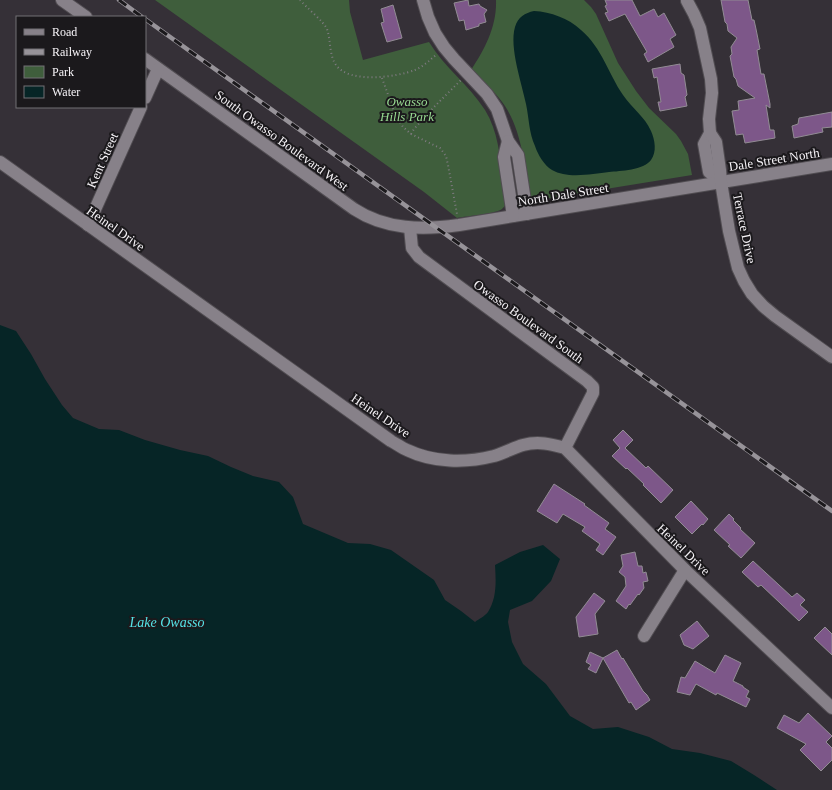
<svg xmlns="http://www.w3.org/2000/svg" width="832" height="790" font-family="'Times New Roman',serif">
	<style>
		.green { fill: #3f5e3c }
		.water { fill: #062526 }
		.building { fill: #7d5789; stroke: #928c94 }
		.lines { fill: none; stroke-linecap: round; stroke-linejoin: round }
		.minor-casing { stroke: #514d52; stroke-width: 14 }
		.path { stroke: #7f7b81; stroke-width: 2; stroke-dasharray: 1 3; stroke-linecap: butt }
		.minor { stroke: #878189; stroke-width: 12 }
		.rail-casing { stroke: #979399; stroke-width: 4.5 }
		.rail { stroke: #1b191c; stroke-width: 3; stroke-dasharray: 9; stroke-linecap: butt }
		.labels { text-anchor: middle; stroke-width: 4; stroke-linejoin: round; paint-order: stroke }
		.park-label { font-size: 13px; font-style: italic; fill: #97d991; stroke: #1b191c }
		.street-label { font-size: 13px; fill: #f6f3f7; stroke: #1b191c }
		.water-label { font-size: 14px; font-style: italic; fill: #55e1e5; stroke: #1b191c }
	</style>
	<rect width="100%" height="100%" fill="#353037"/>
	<!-- green -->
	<g class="green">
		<path d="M155,0H349L350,12L363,60L429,42C444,67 469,85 485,110C498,131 500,156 503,180C505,188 510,202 502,209C495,214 467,216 457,218L424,192Z"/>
		<path d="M496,0H584L591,7L596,14L618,63L636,91L649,108L676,134L681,141L688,154L692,175L538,200L533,197L530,198C524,165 522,125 499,98C491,88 480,79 471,70C485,49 497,26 496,0Z"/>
	</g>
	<!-- water -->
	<g class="water">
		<path d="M534,11C551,12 568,18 581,30C602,48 608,73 623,95C632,108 645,117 651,131C655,140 657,152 651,160C644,170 620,171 609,172C592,174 567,179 552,170C544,165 538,155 535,146C529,133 529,118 526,104C522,84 509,47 515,27C518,17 525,13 534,11Z"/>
		<path d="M0,325L16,331L31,354L45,379L62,405L73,418L99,429L119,430L145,440L180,450L208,456L231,467L253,476L279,482L293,497L303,524L348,543L370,544L391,550L434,580L445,600L461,611L475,622C479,619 485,616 488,612C497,598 496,581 495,565L520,552L543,545L560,559L551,581L532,601L510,610L508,622L512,642L523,664L546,684L570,716L593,729L618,727L649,737L672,749L700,753L731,761L754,775L777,790H0Z"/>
	</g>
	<!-- building -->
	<g class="building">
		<polygon points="468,0 469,6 479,4 480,6 487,10 484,14 486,22 479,24 479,26 466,30 464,20 459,21 454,3"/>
		<polygon points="605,0 632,0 640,16 654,9 658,17 664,13 676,35 670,39 674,47 648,62 644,54 647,52 625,14 609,21 605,13 608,12 605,6 607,5"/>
		<polygon points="721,0 748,0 752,20 754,20 756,29 760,49 757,50 761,74 764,74 770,104 770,108 766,105 770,130 774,130 775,138 745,143 743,134 736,135 732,111 739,110 738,101 755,98 738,86 736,79 734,77 730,56 732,54 731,47 737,38 728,31 727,24 725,22"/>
		<polygon points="393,5 402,38 387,42 381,23 384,22 381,9"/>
		<polygon points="680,64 681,73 684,75 687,95 685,97 687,106 660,111 658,102 661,102 659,90 657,77 654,78 652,69"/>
		<polygon points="832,112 832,127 822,128 823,132 794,138 792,126 798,124 799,118"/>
		<polygon points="623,430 633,440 625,448 646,468 648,466 673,490 661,503 643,485 644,484 627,468 626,469 612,456 620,448 613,440"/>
		<polygon points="554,484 585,504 584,505 609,523 605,529 616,537 603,555 596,550 600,544 582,531 585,527 563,514 557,523 537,511"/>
		<polygon points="691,501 708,519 703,525 702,524 692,534 675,517"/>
		<polygon points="729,514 734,519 733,520 741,528 740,529 755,543 741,558 728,546 730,545 714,530"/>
		<polygon points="635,552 638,566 642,566 643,573 646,572 648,581 643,582 644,588 639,595 638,594 630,605 629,604 626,609 616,601 626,586 625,577 619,572 623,566 621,555"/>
		<polygon points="753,561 792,597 797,593 805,600 800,605 808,612 799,621 761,585 758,587 742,572"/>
		<polygon points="594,593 605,601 595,614 598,634 579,637 576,617"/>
		<polygon points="697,621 709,636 693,649 684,645 680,635"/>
		<polygon points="825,627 832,634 832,655 814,638"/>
		<polygon points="617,650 622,659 623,658 643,691 647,695 650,700 636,710 631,702 629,703 603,658 596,673 588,669 591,665 586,662 590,652 603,658"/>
		<polygon points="725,655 741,663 733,681 743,686 743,687 749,691 746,697 750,699 746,707 717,693 716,695 696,684 690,695 677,692 681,677 685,678 695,661 715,673"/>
		<polygon points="808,713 832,736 826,742 832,748 832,760 821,771 800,750 806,744 777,728 784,715 799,723"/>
	</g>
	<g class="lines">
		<defs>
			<g id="minor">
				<polyline points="62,0 86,17"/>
				<polyline points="423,0 428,17 435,33 444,47 454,59 487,94 497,109 508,141 518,155 527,214"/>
				<polyline points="687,1 694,14 700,28 711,79 712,93 709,119 710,133 704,144 709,172 721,182"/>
				<path d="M145,59L354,209C386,230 423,230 459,225L832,164"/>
				<polyline points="145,98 158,69"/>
				<polyline points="710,133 716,142 720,170 721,182 729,231 738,268 744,281 752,294 763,306 775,316 832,357"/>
				<polyline points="508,141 504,157 513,216"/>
				<path d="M0,162L391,441C397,444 402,448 407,450C434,463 466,463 494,456C504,453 513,448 523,445C538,441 551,444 565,448L685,570L832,708"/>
				<polyline points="88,225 141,107"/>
				<polyline points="410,228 412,248 419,257 587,381 593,387 593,393 565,448"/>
				<polyline points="644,636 685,570"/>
			</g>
		</defs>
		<!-- minor casing -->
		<use href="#minor" class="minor-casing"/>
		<!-- path -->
		<g class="path">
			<path d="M300,0C305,6 325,23 327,29C331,41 329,55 336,65C349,84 397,77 415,70C424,66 430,60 437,54"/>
			<polyline points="382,78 395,114 403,127 411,134 440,148 446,156 448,165 457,214"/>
			<polyline points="411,134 414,129 435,106 461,80"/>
		</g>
		<!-- minor -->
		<use href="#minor" class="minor"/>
		<defs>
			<g id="rail">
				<polyline points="119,0 142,17"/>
				<polyline points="145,19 832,511"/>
			</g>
		</defs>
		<!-- rail casing -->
		<use href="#rail" class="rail-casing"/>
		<!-- rail -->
		<use href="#rail" class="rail"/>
	</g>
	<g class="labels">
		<!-- park labels -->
		<g class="park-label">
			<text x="407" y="106">Owasso<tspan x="407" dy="15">Hills Park</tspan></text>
		</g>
		<!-- street labels -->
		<g class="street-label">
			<text transform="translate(282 140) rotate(36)" y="5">South Owasso Boulevard West</text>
			<text transform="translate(774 159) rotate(-9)" y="5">Dale Street North</text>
			<text transform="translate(102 160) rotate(-66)" y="5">Kent Street</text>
			<text transform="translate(563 194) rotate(-9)" y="5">North Dale Street</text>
			<text transform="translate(116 228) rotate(35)" y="5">Heinel Drive</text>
			<text transform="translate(745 228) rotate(78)" y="5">Terrace Drive</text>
			<text transform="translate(529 321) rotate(36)" y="5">Owasso Boulevard South</text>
			<text transform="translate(381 415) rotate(34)" y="5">Heinel Drive</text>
			<text transform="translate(684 549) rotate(44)" y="5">Heinel Drive</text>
		</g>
		<!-- water labels -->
		<g class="water-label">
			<text x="167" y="627">Lake Owasso</text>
		</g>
	</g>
	<!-- legend -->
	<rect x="16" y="16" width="130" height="92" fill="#1b191c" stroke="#737074"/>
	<rect x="24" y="29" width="20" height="6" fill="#878189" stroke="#737074"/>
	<text x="52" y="36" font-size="12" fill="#f6f3f7">Road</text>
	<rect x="24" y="49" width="20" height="6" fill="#979399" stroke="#737074"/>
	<text x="52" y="56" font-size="12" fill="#f6f3f7">Railway</text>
	<rect x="24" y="66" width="20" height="12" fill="#3f5e3c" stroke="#737074"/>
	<text x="52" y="76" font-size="12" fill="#f6f3f7">Park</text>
	<rect x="24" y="86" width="20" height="12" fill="#062526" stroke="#737074"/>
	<text x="52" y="96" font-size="12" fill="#f6f3f7">Water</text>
</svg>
